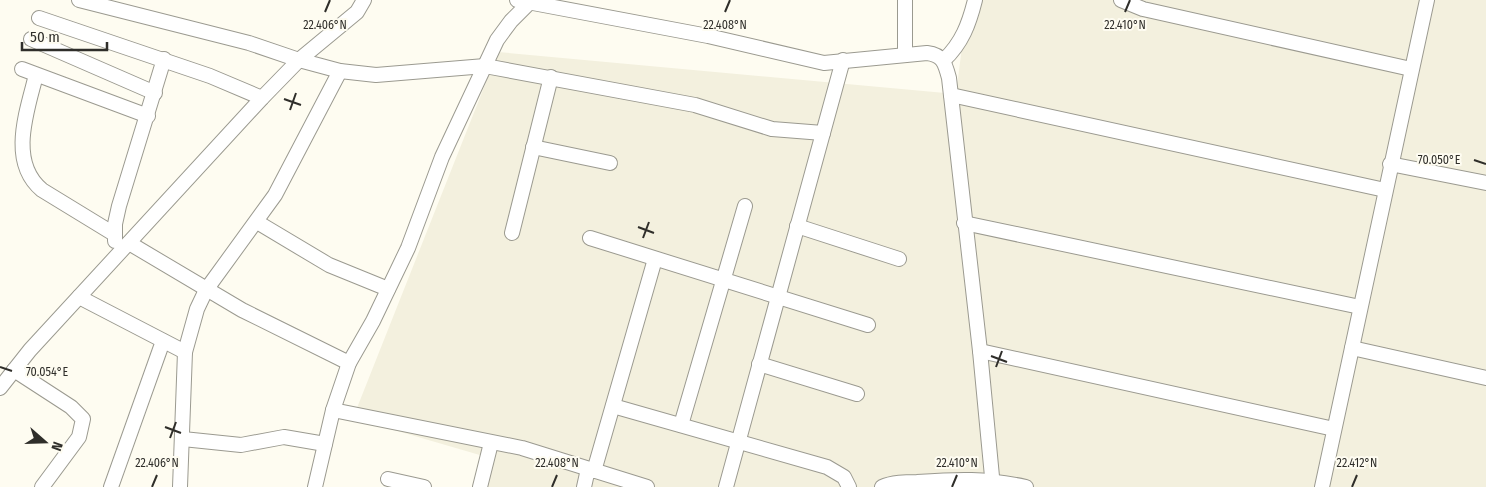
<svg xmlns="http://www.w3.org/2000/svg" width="1486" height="487" font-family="'Fira Sans Condensed',sans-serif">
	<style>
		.built { fill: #f3f0de }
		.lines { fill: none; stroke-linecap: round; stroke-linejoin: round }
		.minor-casing { stroke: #9b9a90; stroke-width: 16 }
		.minor { stroke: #fff; stroke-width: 14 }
		.ticks { fill: none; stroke: #2f2e2a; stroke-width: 2 }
		.ticks-label { font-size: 12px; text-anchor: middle; fill: #2f2e2a; stroke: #fefcf1; stroke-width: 4; stroke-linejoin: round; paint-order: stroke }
	</style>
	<rect width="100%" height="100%" fill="#fefcf1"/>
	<!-- built -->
	<polygon class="built" points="968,0 1486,0 1486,487 483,487 490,458 353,418 498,52 956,94"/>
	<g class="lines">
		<defs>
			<g id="minor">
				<polyline points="79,0 249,43 299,60 340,71 376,75 485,66 695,105 772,129 823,133"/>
				<path d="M517,0L708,36L824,63L927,53C943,55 945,63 949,78L980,351L993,487"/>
				<polyline points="905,0 905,55"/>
				<polyline points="1121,0 1143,9 1411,69"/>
				<polyline points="39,18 210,76 262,98"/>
				<polyline points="31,39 155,93"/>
				<path d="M944,60C962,43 969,24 975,0"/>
				<polyline points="22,69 148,116"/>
				<path d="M36,75C27,111 8,162 42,190L114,234"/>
				<polyline points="951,95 1385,190"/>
				<polyline points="533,147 610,163"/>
				<polyline points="1390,164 1486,183"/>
				<polyline points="257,222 329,265 388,289"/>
				<polyline points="964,223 1360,307"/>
				<polyline points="797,226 899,259"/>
				<polyline points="512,233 551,77"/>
				<polyline points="590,238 868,325"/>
				<polyline points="115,241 115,224 119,206 164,59"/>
				<polyline points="129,243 242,310 349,363"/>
				<polyline points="79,297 185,352"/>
				<polyline points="1352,348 1486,378"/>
				<polyline points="980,351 1334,429"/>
				<polyline points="759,364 857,394"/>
				<polyline points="14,370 71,407 83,419 79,437 42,487"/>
				<polyline points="0,388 30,350 262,98 299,60 357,12 364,0"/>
				<polyline points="613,406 827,467 844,477 849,487"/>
				<polyline points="333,410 522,448 647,487"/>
				<polyline points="681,425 745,206"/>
				<polyline points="183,439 241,445 284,437 325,444"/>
				<polyline points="594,471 655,259"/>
				<polyline points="388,479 424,487"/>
				<polyline points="111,487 163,341"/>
				<polyline points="180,487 185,352 197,309 206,290 275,195 340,71"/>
				<polyline points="315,487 333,410 349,363 373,321 408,248 442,157 497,40 511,21 530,2"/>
				<polyline points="480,487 491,443"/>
				<polyline points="584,487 588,469"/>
				<polyline points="726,487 843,60"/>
				<path d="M882,487C892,482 906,482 917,482C959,479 984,478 1026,487"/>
				<polyline points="1322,487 1427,0"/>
			</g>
		</defs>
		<!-- minor casing -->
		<use href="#minor" class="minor-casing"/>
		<!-- minor -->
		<use href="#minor" class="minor"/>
	</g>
	<!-- ticks -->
	<path class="ticks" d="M325,12L330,0M725,12L730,0M1125,12L1130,0M284,99L301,105M290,110L296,93M1474,160L1486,164M638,227L654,233M643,238L649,222M991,356L1007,362M0,367L12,371M996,367L1002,351M165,427L181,433M170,438L176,422M152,487L157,475M552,487L557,475M952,487L957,475M1352,487L1357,475"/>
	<g class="ticks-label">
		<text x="325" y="29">22.406°N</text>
		<text x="725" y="29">22.408°N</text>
		<text x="1125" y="29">22.410°N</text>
		<text x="1439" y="164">70.050°E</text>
		<text x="47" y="376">70.054°E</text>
		<text x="157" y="467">22.406°N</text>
		<text x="557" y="467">22.408°N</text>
		<text x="957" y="467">22.410°N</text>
		<text x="1357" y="467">22.412°N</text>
	</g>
	<!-- north arrow -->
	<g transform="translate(45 442) rotate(110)" stroke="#fefcf1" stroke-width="4" paint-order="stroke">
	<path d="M0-4L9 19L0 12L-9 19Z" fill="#2f2e2a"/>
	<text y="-8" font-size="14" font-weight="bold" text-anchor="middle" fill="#2f2e2a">N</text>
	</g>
	<!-- scale -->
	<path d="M22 42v8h85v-8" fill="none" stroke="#2f2e2a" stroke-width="2.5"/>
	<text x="30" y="42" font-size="15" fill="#2f2e2a" stroke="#fefcf1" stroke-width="4" paint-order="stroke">50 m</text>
</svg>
